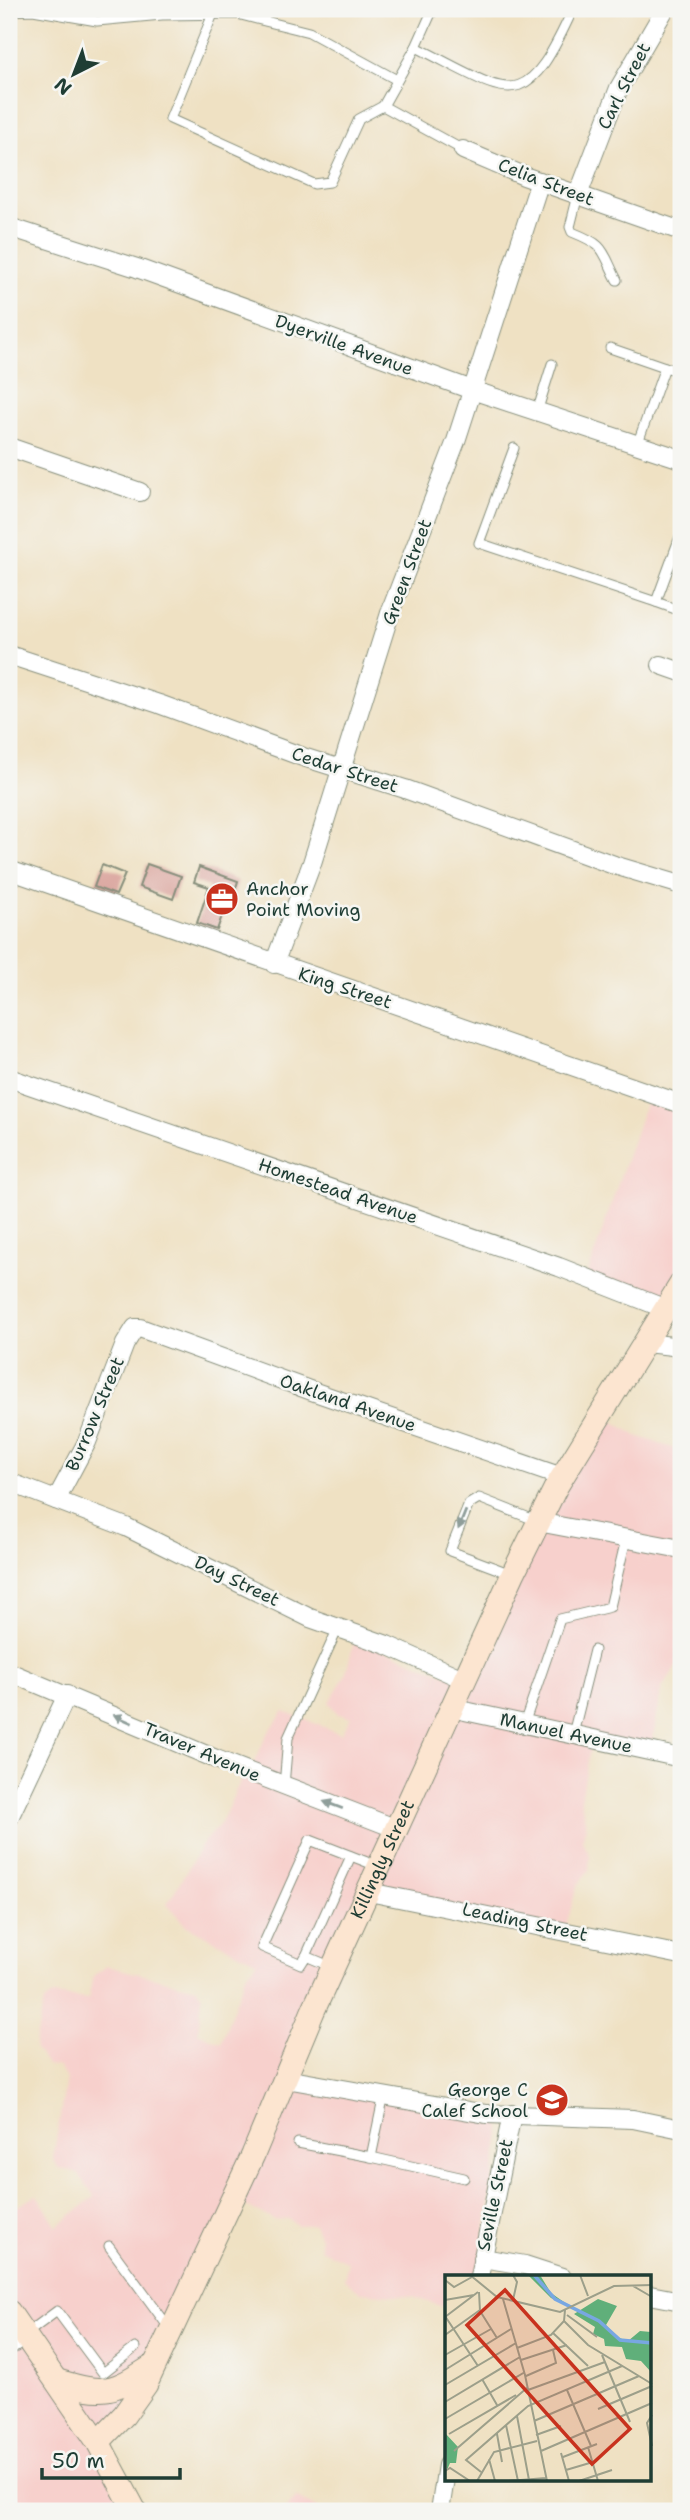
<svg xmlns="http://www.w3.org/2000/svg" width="690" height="2520" font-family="'Shantell Sans',sans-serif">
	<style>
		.built { fill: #f7d0cc }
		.building { fill: #dca8a1 }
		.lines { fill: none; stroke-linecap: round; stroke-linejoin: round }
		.lane-casing { stroke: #878f7c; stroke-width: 11 }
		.street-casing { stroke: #878f7c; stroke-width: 20 }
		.secondary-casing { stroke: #878f7c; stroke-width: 25 }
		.lane { stroke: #fff; stroke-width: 9 }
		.street { stroke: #fff; stroke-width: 18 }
		.secondary { stroke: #fce5d0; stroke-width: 23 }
		.oneway { fill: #8f9e9a }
		.labels { text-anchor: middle; stroke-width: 5; stroke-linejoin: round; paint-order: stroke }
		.street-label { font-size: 18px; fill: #1f3d34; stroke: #f6f6f2 }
		.poi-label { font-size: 18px; fill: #1f3d34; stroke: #f6f6f2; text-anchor: start }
		.inset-river { fill: none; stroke: #78a7e2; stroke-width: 3.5 }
		.inset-road { fill: none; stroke: #9c9f8a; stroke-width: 2 }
		.view { fill: #c8321e; fill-opacity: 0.15; stroke: #c8321e; stroke-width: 3.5 }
		.inset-edge { fill: none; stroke: #1f3d34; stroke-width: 3.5 }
	</style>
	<rect width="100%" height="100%" fill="#f6f6f2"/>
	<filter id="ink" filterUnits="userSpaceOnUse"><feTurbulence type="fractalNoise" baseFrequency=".0143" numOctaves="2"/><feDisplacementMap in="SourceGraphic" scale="14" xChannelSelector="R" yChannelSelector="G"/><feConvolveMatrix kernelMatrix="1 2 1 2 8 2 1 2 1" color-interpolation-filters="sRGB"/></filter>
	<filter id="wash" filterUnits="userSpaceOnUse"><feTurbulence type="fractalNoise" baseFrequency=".00686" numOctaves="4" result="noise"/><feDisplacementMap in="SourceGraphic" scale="28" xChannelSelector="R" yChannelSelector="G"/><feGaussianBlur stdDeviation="1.57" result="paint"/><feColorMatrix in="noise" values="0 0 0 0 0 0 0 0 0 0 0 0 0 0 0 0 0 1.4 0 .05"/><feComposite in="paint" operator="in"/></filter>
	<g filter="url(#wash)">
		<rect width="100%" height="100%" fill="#efe1c3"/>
		<!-- built -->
		<g class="built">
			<polygon points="648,1095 681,1105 681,1283 665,1309 587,1276"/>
			<polygon points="603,1415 637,1436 681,1451 681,1666 677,1666 662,1688 651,1749 591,1743 581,1800 586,1826 582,1841 590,1855 589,1870 577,1886 565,1930 374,1893 287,2079 503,2115 478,2277 447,2277 447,2308 413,2297 361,2292 344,2279 348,2262 320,2249 320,2238 314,2225 297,2225 288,2219 274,2220 235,2201 112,2442 111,2446 142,2511 9,2511 9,2211 37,2195 57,2226 95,2197 78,2173 59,2168 53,2159 66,2079 59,2067 47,2065 34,2048 44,2002 53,1995 88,1999 93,1976 107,1966 196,1988 202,1996 198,2032 221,2043 245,1976 257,1962 185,1925 167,1904 205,1840 221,1823 245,1771 252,1768 266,1736 284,1711 341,1734 351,1717 338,1714 329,1702 345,1676 355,1638 457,1679"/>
			<polygon points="296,2497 323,2511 285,2511"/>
		</g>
		<g id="blocks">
			<!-- building -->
			<g class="building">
				<polygon points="147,864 181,876 173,899 139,887"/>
				<polygon points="102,865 125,874 116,895 94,887"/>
				<polygon points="199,867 238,881 234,894 230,893 217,930 197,923 209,887 194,882"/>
			</g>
		</g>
	</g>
	<g filter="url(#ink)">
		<use href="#blocks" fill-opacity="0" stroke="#878f7c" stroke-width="2"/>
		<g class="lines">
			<defs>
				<g id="lane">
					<polyline points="433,9 416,47 383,106 463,150"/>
					<polyline points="9,11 33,10 97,21 162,15 237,14 309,32 397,80"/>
					<polyline points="213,14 170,119 314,184 330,182 359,119 383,106"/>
					<path d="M416,47C511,94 523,119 573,9"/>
					<path d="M578,195L570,227L572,232C607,246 601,249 617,280"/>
					<polyline points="610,348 665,367"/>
					<polyline points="537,412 552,364"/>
					<polyline points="637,445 665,367 681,372"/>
					<polyline points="514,448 479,543 656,602 681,534"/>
					<polyline points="656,602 681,611"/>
					<polyline points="511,1574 450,1551 469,1504 479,1498 537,1521"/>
					<polyline points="524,1724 560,1619 610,1607 626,1539"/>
					<polyline points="573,1734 594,1650"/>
					<polyline points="284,1786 288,1738 338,1628"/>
					<polyline points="306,1956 351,1856"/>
					<polyline points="332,1967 306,1956 301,1964 262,1947 310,1840 377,1866"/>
					<polyline points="384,2095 371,2157 464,2178"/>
					<polyline points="298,2143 371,2157"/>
					<polyline points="109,2246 170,2329"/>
					<polyline points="26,2334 57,2311 103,2373 135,2348"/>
				</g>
				<g id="street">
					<polyline points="463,150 524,176 681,231"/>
					<polyline points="578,195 619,88 665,9"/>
					<polyline points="9,227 137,268 472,390 681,459"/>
					<polyline points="9,447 140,492"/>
					<polyline points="9,655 159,704 303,757 405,789 614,865 681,885"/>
					<polyline points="661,665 681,672"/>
					<polyline points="9,870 681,1104"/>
					<polyline points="274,964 312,863 391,610 456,441 540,181"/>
					<polyline points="9,1078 559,1267 666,1309"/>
					<polyline points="646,1343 681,1347"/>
					<polyline points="9,1482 126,1527 310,1618 387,1645 465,1680"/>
					<polyline points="56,1500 87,1442 125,1344 135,1328 140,1328 312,1391 562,1477"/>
					<polyline points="538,1522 681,1549"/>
					<polyline points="9,1672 216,1759 397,1829"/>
					<polyline points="451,1708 681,1758"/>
					<polyline points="9,1818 67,1695"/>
					<polyline points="369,1892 681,1955"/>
					<polyline points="286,2079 486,2114 633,2119 681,2129"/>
					<polyline points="482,2258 525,2265 562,2277"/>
					<polyline points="479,2277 512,2114"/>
					<polyline points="650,2295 681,2301"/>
					<polyline points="9,2346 25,2336"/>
					<polyline points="440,2511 447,2465"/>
				</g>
				<g id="secondary">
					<polyline points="9,2312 98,2442 135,2511"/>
					<path d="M58,2381C105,2395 111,2393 153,2366"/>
					<path id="s1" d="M98,2442L124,2415L146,2384L253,2155L313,2011L513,1574L556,1487L681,1284"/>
				</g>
			</defs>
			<!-- lane casing -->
			<use href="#lane" class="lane-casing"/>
			<!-- street casing -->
			<use href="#street" class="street-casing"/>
			<!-- secondary casing -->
			<use href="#secondary" class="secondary-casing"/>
			<!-- lane -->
			<use href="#lane" class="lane"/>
			<!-- street -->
			<use href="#street" class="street"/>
			<!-- secondary -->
			<use href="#secondary" class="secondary"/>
		</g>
		<!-- one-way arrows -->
		<defs><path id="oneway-solid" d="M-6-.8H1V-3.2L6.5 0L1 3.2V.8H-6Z" transform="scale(1.75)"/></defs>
		<g class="oneway">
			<use href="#oneway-solid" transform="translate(462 1520) rotate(112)"/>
			<use href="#oneway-solid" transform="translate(123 1719) rotate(-156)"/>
			<use href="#oneway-solid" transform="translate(333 1805) rotate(-159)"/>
		</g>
	</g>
	<!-- icons -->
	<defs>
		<symbol id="office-disc" viewBox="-11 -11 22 22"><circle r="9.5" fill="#c8321e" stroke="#f6f6f2"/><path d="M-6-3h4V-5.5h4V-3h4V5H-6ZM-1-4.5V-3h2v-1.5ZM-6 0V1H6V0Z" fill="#fff"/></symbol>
		<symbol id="school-disc" viewBox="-11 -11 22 22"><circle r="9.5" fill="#c8321e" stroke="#f6f6f2"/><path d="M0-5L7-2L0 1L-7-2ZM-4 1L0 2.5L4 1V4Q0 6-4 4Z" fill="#fff"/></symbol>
	</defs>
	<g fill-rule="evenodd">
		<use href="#office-disc" x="203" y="880" width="38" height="38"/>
		<use href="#school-disc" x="533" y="2081" width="38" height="38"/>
	</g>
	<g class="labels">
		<!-- street labels -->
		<g class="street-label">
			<text transform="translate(624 86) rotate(-63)" y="6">Carl Street</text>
			<text transform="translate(546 182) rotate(21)" y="6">Celia Street</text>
			<text transform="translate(344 345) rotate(20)" y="6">Dyerville Avenue</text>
			<text transform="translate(407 572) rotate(-70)" y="6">Green Street</text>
			<text transform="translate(345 770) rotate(18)" y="6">Cedar Street</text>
			<text transform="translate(345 988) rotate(18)" y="6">King Street</text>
			<text transform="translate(338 1191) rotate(19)" y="6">Homestead Avenue</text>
			<text transform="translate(348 1403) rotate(19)" y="6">Oakland Avenue</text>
			<text transform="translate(95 1414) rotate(-67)" y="6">Burrow Street</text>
			<text transform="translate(237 1581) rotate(26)" y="6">Day Street</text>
			<text transform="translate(566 1733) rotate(12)" y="6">Manuel Avenue</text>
			<text transform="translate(202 1752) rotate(23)" y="6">Traver Avenue</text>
			<text dy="6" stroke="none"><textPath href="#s1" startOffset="651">Killingly Street</textPath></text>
			<text transform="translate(525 1922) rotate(12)" y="6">Leading Street</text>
			<text transform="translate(495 2195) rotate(-78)" y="6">Seville Street</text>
		</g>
		<!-- poi labels -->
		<g class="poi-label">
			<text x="246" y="895">Anchor<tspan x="246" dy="21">Point Moving</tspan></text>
			<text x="528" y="2096" text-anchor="end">George C<tspan x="528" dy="21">Calef School</tspan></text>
		</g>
	</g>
	<!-- overview -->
	<g transform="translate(445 2275)">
		<rect width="206" height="206" fill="#efe1c3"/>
		<path d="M83,0H95L106,18L126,32L106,23ZM153,24L172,31L161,50L172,62L183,66L195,56L206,57V97L196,86L181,84L177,72L160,71L159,64L148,59L150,52L129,39ZM0,158L13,172L11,188H5L2,195Z" fill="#60af7a"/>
		<path class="inset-river" d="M89,0L110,24L154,46L175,65L207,68"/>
		<path class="inset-road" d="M25,0L52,22L115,37L169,11L207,10M135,0L143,21M0,5L9,12L27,2M188,11L207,22M34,17L35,36L52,63M58,24L80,100L102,206M0,25L29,20M68,25L72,7L68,0M122,40L152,62M0,41L33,91M0,42L33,17M119,46L143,70L207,109M108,58L143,91M0,60L35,35M72,73L106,60L119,46L120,35M0,80L46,54M157,80L185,147M76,85L122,70M0,95L66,54M81,101L111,88L108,75M37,104L52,130M0,110L71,68M83,115L160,87M122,115L146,171M0,127L75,82M153,134L207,111M207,140L202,148L207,171M72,141L84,205M0,144L80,97M89,146L194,101M61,150L73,206M4,159L71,120M52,159L57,187M91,160L116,151M143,172L153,206M9,176L83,112M96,176L207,128M116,178L124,206M118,182L152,169M44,184L50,206M121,195L148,187M0,196L5,193L25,206M36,197L21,185L83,131L177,91M32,206L49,177L92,166M63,206L101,203M134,206L167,195"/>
		<path class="view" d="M60,15L185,154L147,189L22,50Z"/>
		<rect width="206" height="206" class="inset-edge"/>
	</g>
	<!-- margin -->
	<rect width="690" height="2520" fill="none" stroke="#f6f6f2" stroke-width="35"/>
	<!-- north arrow -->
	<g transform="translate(74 74) rotate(222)" stroke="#f6f6f2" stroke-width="5" paint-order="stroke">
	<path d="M0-5L12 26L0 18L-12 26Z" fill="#1f3d34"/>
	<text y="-10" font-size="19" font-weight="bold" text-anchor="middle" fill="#1f3d34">N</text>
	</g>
	<!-- scale -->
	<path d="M42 2468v10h138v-10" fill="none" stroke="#1f3d34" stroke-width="3.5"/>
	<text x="52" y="2468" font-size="21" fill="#1f3d34" stroke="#f6f6f2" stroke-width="5" paint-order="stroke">50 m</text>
</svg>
